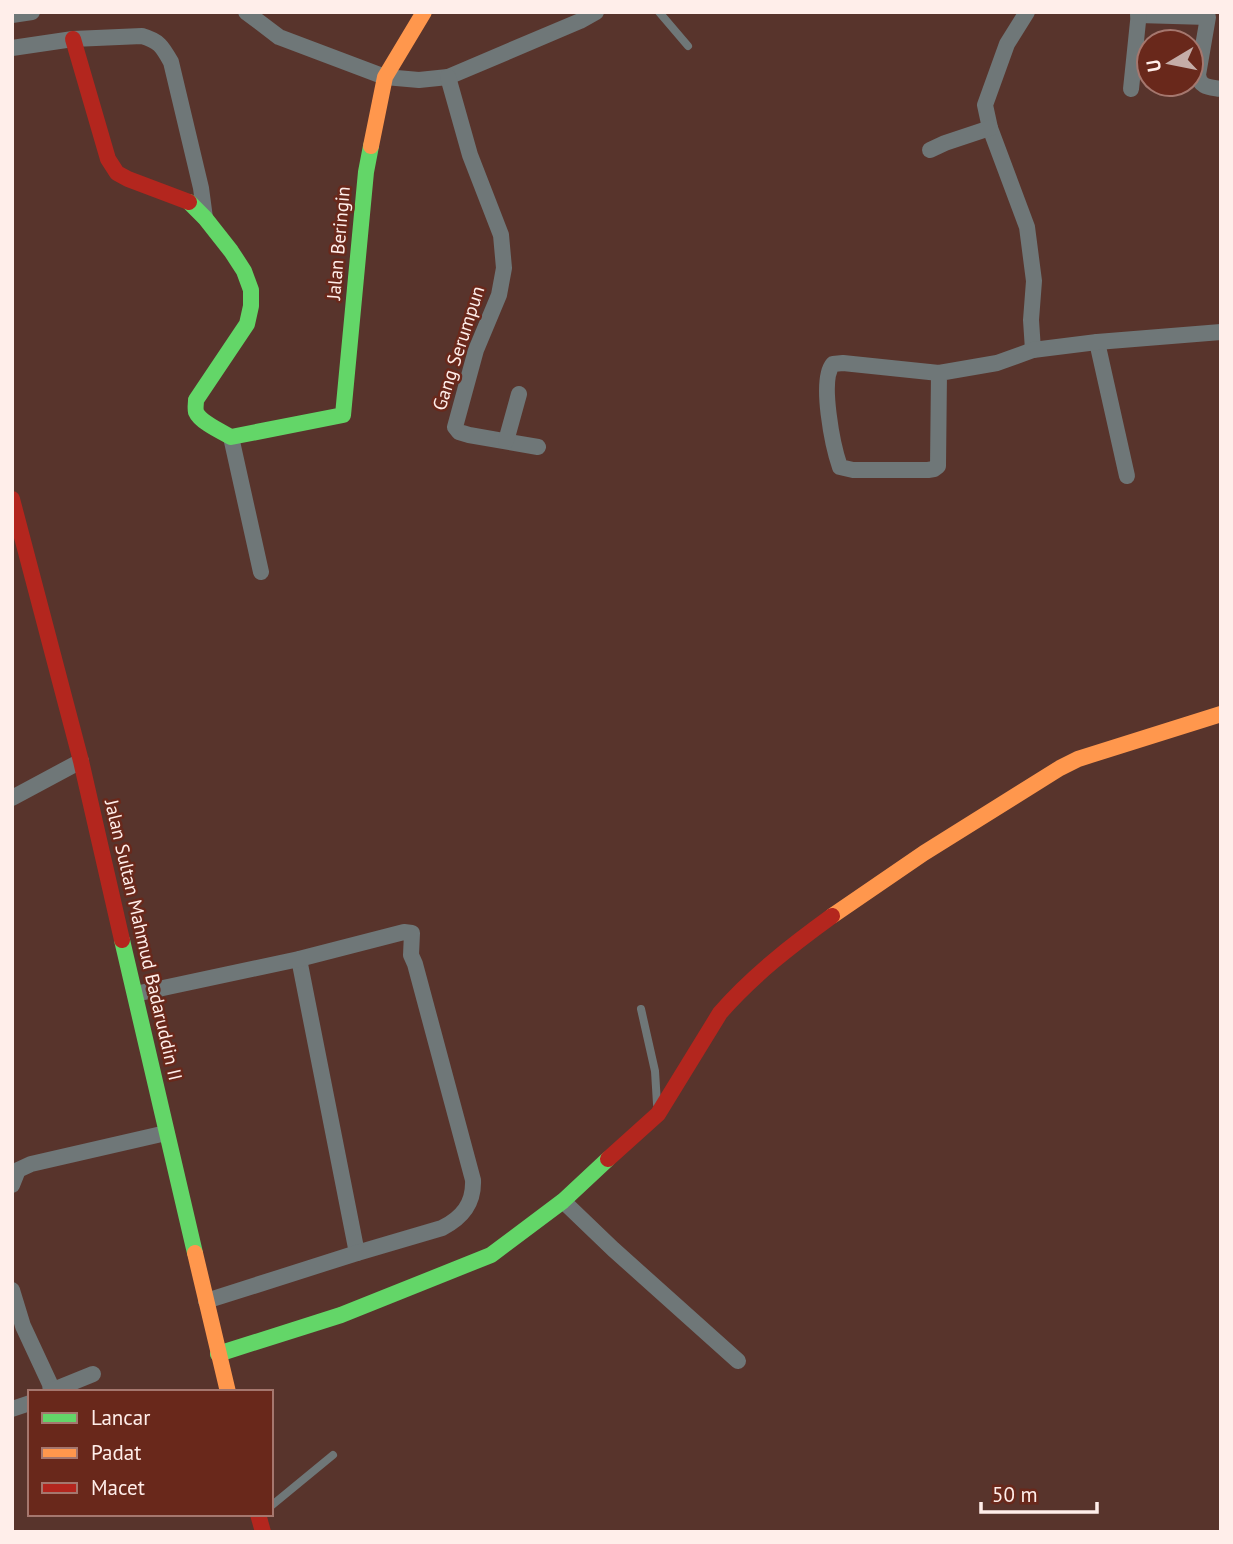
<svg xmlns="http://www.w3.org/2000/svg" width="1233" height="1544" font-family="'PT Sans',sans-serif">
	<style>
		.lines { fill: none; stroke-linecap: round; stroke-linejoin: round }
		.lane { stroke: #6f7778; stroke-width: 8 }
		.street { stroke: #6f7778; stroke-width: 16 }
		.fast { stroke: #63d668; stroke-width: 16 }
		.slow { stroke: #ff974d; stroke-width: 16 }
		.jam { stroke: #b3261e; stroke-width: 16 }
		.labels { text-anchor: middle; stroke-width: 5; stroke-linejoin: round; paint-order: stroke }
		.street-label { font-size: 19px; fill: #ffeeea; stroke: #69281b }
	</style>
	<rect width="100%" height="100%" fill="#58342c"/>
	<g class="lines">
		<!-- lane -->
		<g class="lane">
			<polyline points="659,12 688,46"/>
			<polyline points="641,1009 655,1071 657,1104"/>
			<polyline points="271,1506 333,1455"/>
		</g>
		<!-- street -->
		<g class="street">
			<polyline points="246,12 279,37 385,77 419,80 448,77 580,21 596,12"/>
			<polyline points="1027,12 1007,44 985,105 990,128 1027,227 1034,281 1031,320 1033,350"/>
			<polyline points="12,15 32,12"/>
			<path d="M1138,15L1208,17L1198,75C1200,88 1210,87 1221,89"/>
			<path d="M12,48L73,39L142,36C159,41 162,46 171,62L201,188L205,218"/>
			<polyline points="448,77 470,155 501,235 504,268 499,295 476,350 455,427 459,432 469,435 538,447"/>
			<polyline points="1131,89 1139,12"/>
			<polyline points="930,150 945,143 990,128"/>
			<polyline points="1097,342 1127,476"/>
			<path d="M939,373L938,466L934,469L928,470H853L840,467C833,447 819,380 833,364L843,363L939,373L997,363L1033,350L1097,342L1221,332"/>
			<polyline points="231,437 261,572"/>
			<polyline points="506,441 519,394"/>
			<polyline points="12,798 81,761"/>
			<polyline points="299,959 357,1253"/>
			<path d="M135,994L299,959L404,932L412,933L411,955L415,964L473,1180C474,1204 462,1218 442,1228L357,1253L206,1301"/>
			<polyline points="12,1185 18,1170 31,1164 166,1133"/>
			<polyline points="563,1201 613,1249 738,1361"/>
			<polyline points="12,1290 23,1326 50,1384 51,1392"/>
			<polyline points="51,1391 93,1374"/>
			<polyline points="12,1409 30,1403"/>
		</g>
		<!-- fast -->
		<g class="fast">
			<path d="M189,202L205,218L231,251L244,271L251,290V306L247,324L196,400C196,404 195,408 196,412C200,422 222,432 231,437L343,415L366,172L371,146"/>
			<polyline points="122,940 195,1253"/>
			<polyline points="218,1354 341,1315 491,1255 563,1201 608,1159"/>
		</g>
		<!-- slow -->
		<g class="slow">
			<polyline points="371,146 385,77 424,12"/>
			<polyline points="832,916 924,853 1060,768 1078,759 1221,714"/>
			<polyline points="195,1253 228,1392"/>
		</g>
		<!-- jam -->
		<g class="jam">
			<polyline points="73,39 108,159 117,173 128,179 189,202"/>
			<polyline points="12,499 81,761 122,940"/>
			<path d="M608,1159L658,1114L720,1013C752,976 792,945 832,916"/>
			<polyline points="258,1514 263,1532"/>
		</g>
	</g>
	<g class="labels">
		<!-- street labels -->
		<g class="street-label">
			<text transform="translate(338 243) rotate(-85)" y="7">Jalan Beringin</text>
			<text transform="translate(458 348) rotate(-72)" y="7">Gang Serumpun</text>
			<text transform="translate(144 940) rotate(77)" y="7">Jalan Sultan Mahmud Badaruddin II</text>
		</g>
	</g>
	<!-- border -->
	<rect width="1233" height="1544" fill="none" stroke="#ffeeea" stroke-width="28"/>
	<!-- legend -->
	<rect x="28" y="1390" width="245" height="126" fill="#69281b" stroke="#a5776e" stroke-width="2"/>
	<rect x="42" y="1413" width="35" height="10" fill="#63d668" stroke="#a5776e" stroke-width="2"/>
	<text x="91" y="1425" font-size="21" fill="#ffeeea">Lancar</text>
	<rect x="42" y="1448" width="35" height="10" fill="#ff974d" stroke="#a5776e" stroke-width="2"/>
	<text x="91" y="1460" font-size="21" fill="#ffeeea">Padat</text>
	<rect x="42" y="1483" width="35" height="10" fill="#b3261e" stroke="#a5776e" stroke-width="2"/>
	<text x="91" y="1495" font-size="21" fill="#ffeeea">Macet</text>
	<!-- north arrow -->
	<g transform="translate(1170 63) rotate(260)"><circle r="33" fill="#69281b" stroke="#a5776e" stroke-width="2"/>
	<path d="M0-5L12 26L0 18L-12 26Z" fill="#c5ada8"/>
	<text y="-10" font-size="19" font-weight="bold" text-anchor="middle" fill="#ffeeea">U</text>
	</g>
	<!-- scale -->
	<path d="M981 1502v10h116v-10" fill="none" stroke="#ffeeea" stroke-width="3.5"/>
	<text x="992" y="1502" font-size="21" fill="#ffeeea" stroke="#69281b" stroke-width="5" paint-order="stroke">50 m</text>
</svg>
